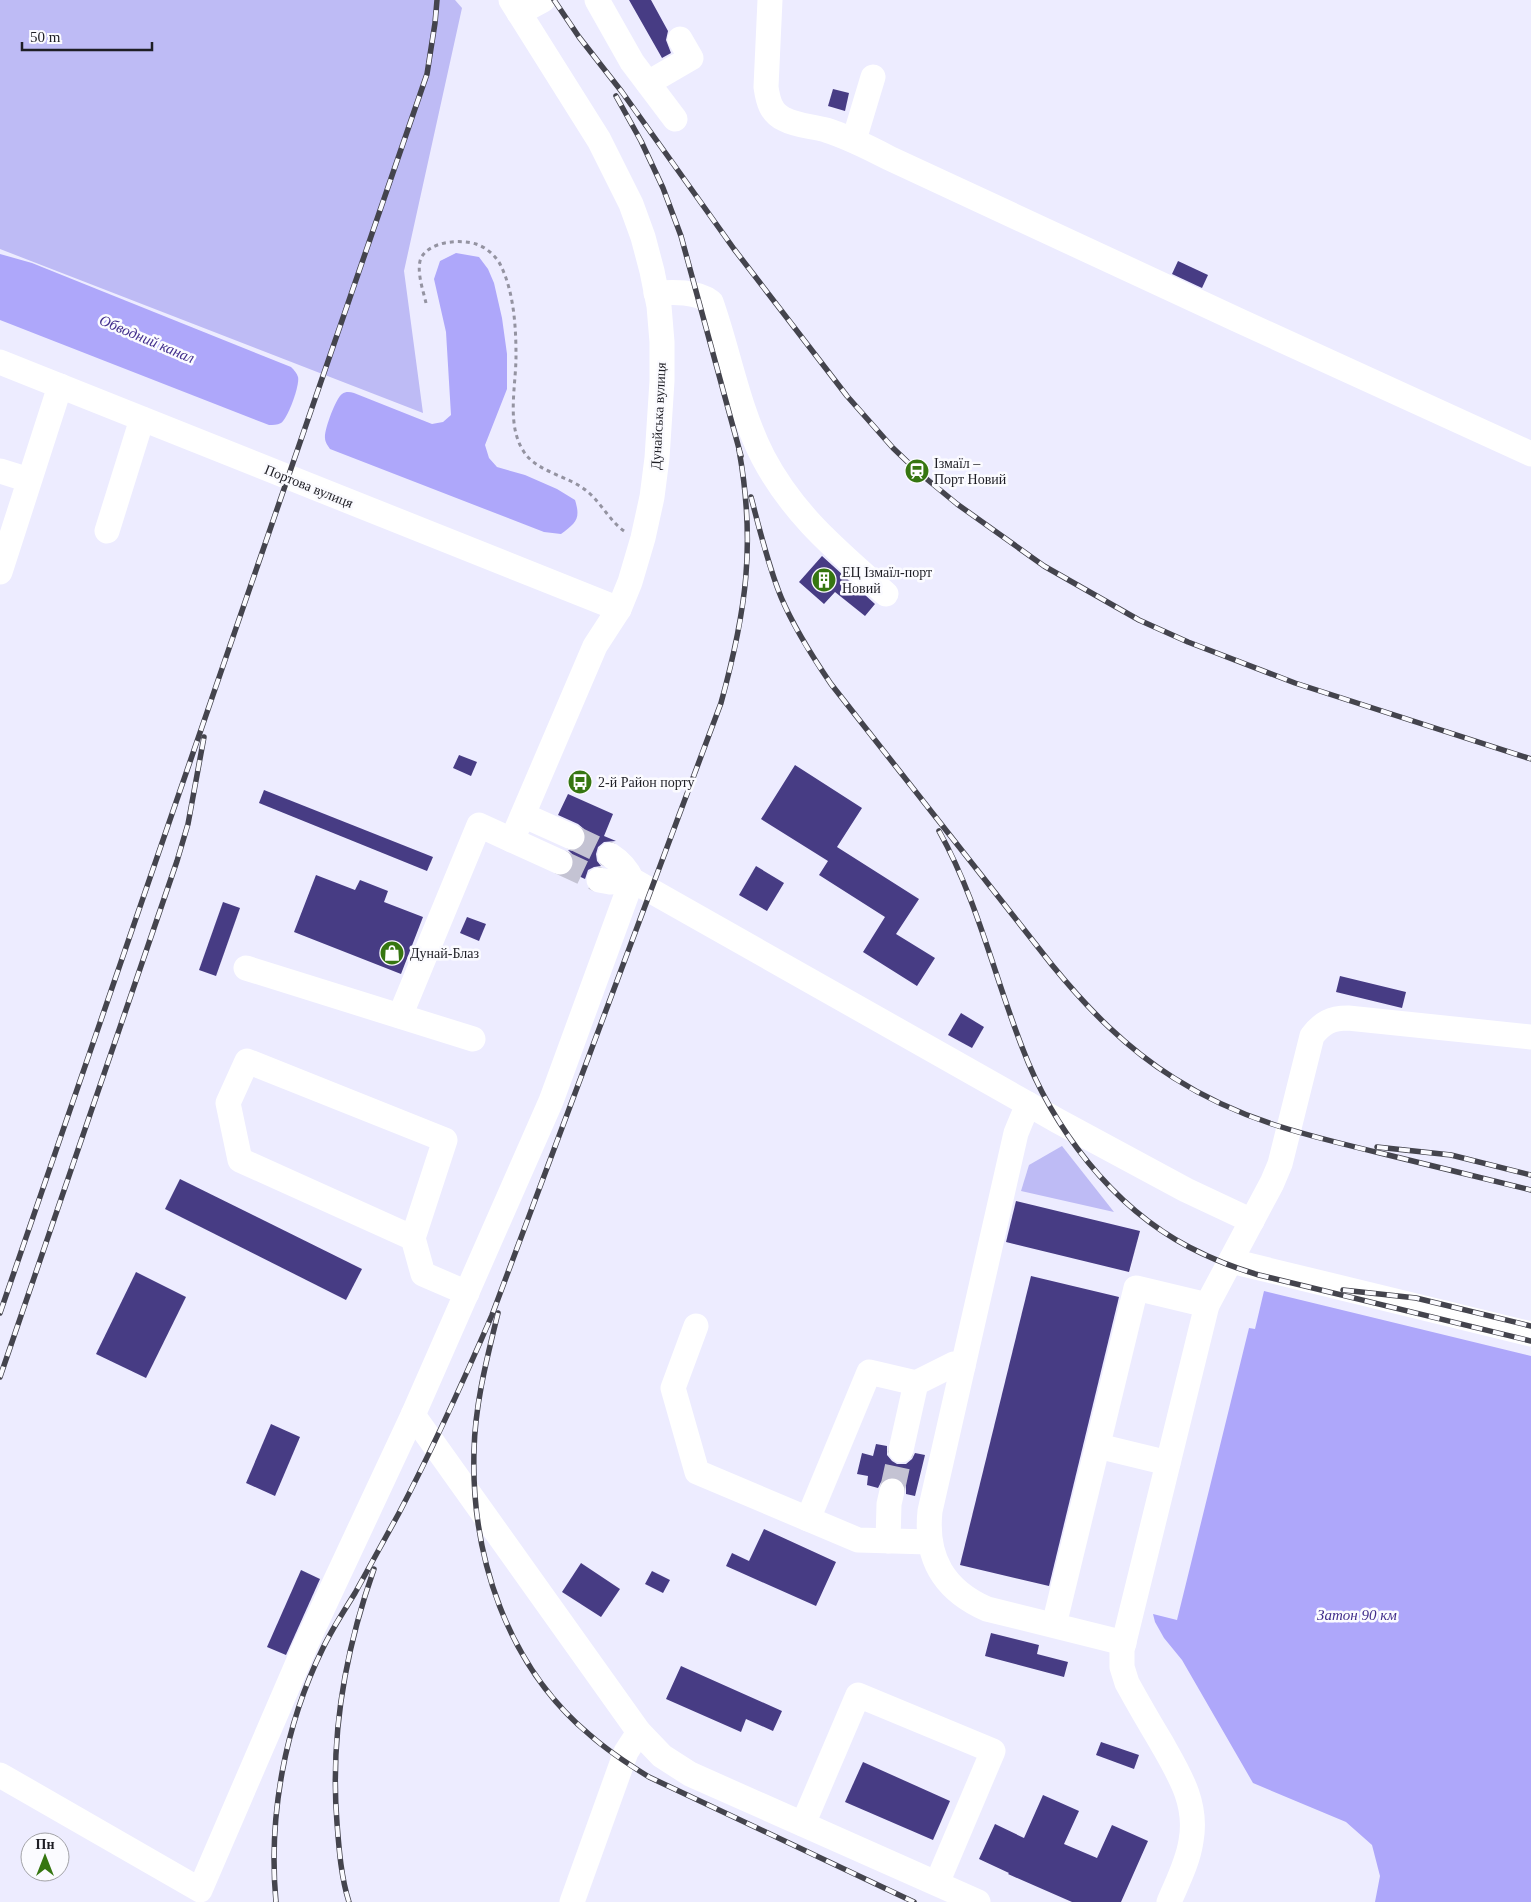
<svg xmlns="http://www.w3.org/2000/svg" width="1531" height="1902" font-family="Georgia,serif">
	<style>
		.green { fill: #bebbf5 }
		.water { fill: #aea7fa }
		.building { fill: #473c84 }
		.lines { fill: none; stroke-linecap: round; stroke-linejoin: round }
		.minor-tunnel { stroke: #c4c3d3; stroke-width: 25; stroke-dasharray: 25 12; stroke-linecap: butt }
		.path { stroke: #9493a1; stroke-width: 3; stroke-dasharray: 4 4; stroke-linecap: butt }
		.minor { stroke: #fff; stroke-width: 25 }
		.rail-casing { stroke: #44444d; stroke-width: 5.5 }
		.rail { stroke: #fbfbff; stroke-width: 4; stroke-dasharray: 11; stroke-linecap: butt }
		.labels { text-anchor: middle; stroke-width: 5; stroke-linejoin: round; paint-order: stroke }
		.street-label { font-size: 14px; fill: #1e1e25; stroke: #fbfbff }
		.poi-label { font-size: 14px; fill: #1e1e25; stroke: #fbfbff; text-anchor: start }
		.water-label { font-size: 15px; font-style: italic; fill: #422e8c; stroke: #fbfbff }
	</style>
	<rect width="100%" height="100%" fill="#edecff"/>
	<!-- green -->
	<g class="green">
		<polygon points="0,0 455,0 462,8 404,271 423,413 0,249"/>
		<polygon points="1062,1146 1114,1212 1021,1191 1029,1165"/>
	</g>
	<!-- water -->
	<g class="water">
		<path d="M456,253L479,257L488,269L494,283L502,318L507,354V389L485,445L489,458L497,467L525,475L557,489L575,500C581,519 576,523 561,534L544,532L330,449C328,446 325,442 325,438C324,430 336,398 342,394C346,391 350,392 354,393L432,424L443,422L451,415L446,332L434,279L440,261Z"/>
		<path d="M0,254L32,263L291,367C294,370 297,373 298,377C300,385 288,418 281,423C277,425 273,425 269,425L0,320Z"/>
		<polygon points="1264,1291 1531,1356 1531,1902 1375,1902 1380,1876 1372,1845 1346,1822 1253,1783 1182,1660 1164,1638 1155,1622 1153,1614 1177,1620 1249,1328 1255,1329"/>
	</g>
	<!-- building -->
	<g class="building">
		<polygon points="629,0 651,0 668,31 666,40 671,53 662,58"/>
		<polygon points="833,89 849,93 845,111 828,106"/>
		<polygon points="1178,261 1208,275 1202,288 1172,274"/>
		<polygon points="822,556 875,604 865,616 835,592 824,604 799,582"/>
		<polygon points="459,755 477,762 471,776 453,768"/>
		<polygon points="795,765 862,808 837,847 919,899 896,934 935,958 917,986 863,952 885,917 819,875 828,861 761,819"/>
		<polygon points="264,790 433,857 427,871 259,803"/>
		<polygon points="568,794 613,814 604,836 616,841 604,842 598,847 596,854 597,861 601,866 594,867 588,870 585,879 570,872 573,868 574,861 572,854 568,850 574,851 580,849 585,843 586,836 584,829 578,824 558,815"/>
		<polygon points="756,866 784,883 767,911 739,895"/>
		<polygon points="316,875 355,890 360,880 388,891 384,902 423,917 401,974 294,932"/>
		<polygon points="223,902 240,908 216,976 199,970"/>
		<polygon points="467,917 486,924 479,941 460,933"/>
		<polygon points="1340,976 1406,992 1402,1008 1336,992"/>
		<polygon points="961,1013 984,1027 972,1048 948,1035"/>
		<polygon points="180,1179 362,1269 346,1300 165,1209"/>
		<polygon points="1016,1201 1140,1231 1129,1272 1006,1242"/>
		<polygon points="136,1272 186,1297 146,1378 96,1354"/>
		<polygon points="1031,1276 1119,1297 1049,1586 960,1565"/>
		<polygon points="271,1424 300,1437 275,1496 246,1483"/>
		<polygon points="876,1444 887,1446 887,1455 892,1461 897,1464 906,1464 912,1459 915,1453 925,1455 915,1496 906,1494 906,1486 902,1481 896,1477 887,1477 881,1482 878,1488 867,1485 868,1476 857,1474 862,1453 873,1456"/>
		<polygon points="764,1529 836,1562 816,1606 726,1566 732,1553 749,1561"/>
		<polygon points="581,1563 620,1589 601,1617 562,1592"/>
		<polygon points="301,1570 320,1579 286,1655 267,1647"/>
		<polygon points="652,1571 670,1580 663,1593 645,1584"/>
		<polygon points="991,1633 1039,1645 1037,1654 1068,1662 1064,1677 985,1656"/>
		<polygon points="681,1666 782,1711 773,1731 746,1719 741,1732 666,1699"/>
		<polygon points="1101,1742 1139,1755 1134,1769 1096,1755"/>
		<polygon points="863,1762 950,1801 933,1840 845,1802"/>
		<polygon points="1043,1795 1079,1811 1064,1844 1097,1858 1112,1825 1148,1841 1121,1902 1072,1902 1008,1874 1009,1873 979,1859 995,1824 1024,1838"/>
	</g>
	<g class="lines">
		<!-- minor-tunnel -->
		<g class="minor-tunnel">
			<polyline points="572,837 610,855"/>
			<polyline points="560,862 599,880"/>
			<polyline points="892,1491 901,1450"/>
		</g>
		<!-- path -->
		<path class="path" d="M426,303C423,290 416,270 421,258C430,241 460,239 476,244C486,247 497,257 501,266C514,293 516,327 516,356C516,387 506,425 524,452C538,473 570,476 588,492C602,504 609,520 624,531"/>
		<!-- minor -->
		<g class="minor">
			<polyline points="511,0 599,140 631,204 643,237 652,271 659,306 662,342 662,381 657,458 652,497 643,538 630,582 619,609 595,646 512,840"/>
			<polyline points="597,0 632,62 675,119"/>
			<path d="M770,0L766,87C768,101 771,113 784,119C797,126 812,126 826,130C848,137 868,147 889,158L1240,321L1531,454"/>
			<polyline points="519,13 543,0"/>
			<polyline points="648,83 691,58 680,39"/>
			<polyline points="854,140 873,77"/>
			<path d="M656,293C674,292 696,291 711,302C729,353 738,408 763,457C794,516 838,551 886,594"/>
			<polyline points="0,362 619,609"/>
			<polyline points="0,471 29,480"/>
			<polyline points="107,531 142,419"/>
			<polyline points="0,572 60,386"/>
			<polyline points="523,815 572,837"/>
			<path d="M610,855C621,862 627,869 632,880L1058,1121L1186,1190L1252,1221"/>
			<polyline points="599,880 610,882 632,880"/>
			<polyline points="246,968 473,1039"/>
			<polyline points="400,1016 479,825 560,862"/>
			<path d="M1028,1104L1016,1133L930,1511C925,1558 944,1590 987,1609L1124,1643"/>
			<polyline points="413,1238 240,1160 228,1103 247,1061 445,1140 413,1238 423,1274 467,1293"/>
			<polyline points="1231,1261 1531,1334"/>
			<polyline points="696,1326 673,1388 697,1472 858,1540 929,1542"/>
			<polyline points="413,1415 639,1732 662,1756 690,1774 978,1902"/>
			<polyline points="1098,1446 1168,1463"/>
			<polyline points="901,1450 916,1383 954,1364 963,1366"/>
			<polyline points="808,1519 869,1372 916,1383"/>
			<polyline points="888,1541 889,1504 892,1491"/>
			<polyline points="1054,1625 1136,1288 1207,1305"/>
			<polyline points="0,1775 200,1890 306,1644 413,1415 551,1101 632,880"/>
			<polyline points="803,1824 858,1695 993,1751 937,1883"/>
			<polyline points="572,1902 626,1752 639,1732"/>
			<path d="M1169,1902C1177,1883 1188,1862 1191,1841C1198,1803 1179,1774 1161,1742C1149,1722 1138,1703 1127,1683L1122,1667V1650L1207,1305L1272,1183L1280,1164L1312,1036C1322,1023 1331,1018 1348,1018L1531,1037"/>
		</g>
		<defs>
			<g id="rail">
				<polyline points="554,0 579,37 622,92 734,249 847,396 893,448 917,471 957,504 1044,566 1139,620 1188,642 1295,683 1531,759"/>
				<polyline points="616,96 641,141 663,188 681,236 741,456"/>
				<path d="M751,497C760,531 768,565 781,597C794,628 812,656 831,684L1052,965C1088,1009 1126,1048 1174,1078C1240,1120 1305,1135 1380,1153C1430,1165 1481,1178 1531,1190"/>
				<path d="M939,831C977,899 994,975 1022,1047C1052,1127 1112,1207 1189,1247C1212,1259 1235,1268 1259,1275L1531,1341"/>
				<polyline points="1377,1147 1451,1155 1531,1175"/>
				<polyline points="1343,1290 1416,1298 1531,1326"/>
				<polyline points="0,1313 427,74 435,23 437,0"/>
				<path d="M498,1313C487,1358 475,1404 474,1451C471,1556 507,1666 590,1735C608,1751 628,1764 649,1777L914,1902"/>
				<polyline points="0,1377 177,861 188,824 204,737"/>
				<path d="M276,1902C268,1816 285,1725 323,1648C332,1629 344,1611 355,1593C370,1566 384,1540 399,1513C433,1448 463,1382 492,1315L721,703C746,612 756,544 739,450"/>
				<path d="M349,1902C341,1877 339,1849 337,1823C330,1736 345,1651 374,1569"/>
			</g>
		</defs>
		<!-- rail casing -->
		<use href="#rail" class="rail-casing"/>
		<!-- rail -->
		<use href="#rail" class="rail"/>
	</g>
	<!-- icons -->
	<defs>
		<symbol id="station-disc" viewBox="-11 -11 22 22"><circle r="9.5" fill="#367611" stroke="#fbfbff"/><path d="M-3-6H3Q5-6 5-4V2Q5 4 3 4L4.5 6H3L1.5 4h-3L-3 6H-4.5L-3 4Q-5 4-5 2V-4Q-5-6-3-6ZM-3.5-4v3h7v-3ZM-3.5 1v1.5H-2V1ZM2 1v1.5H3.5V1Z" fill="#fff"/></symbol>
		<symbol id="building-disc" viewBox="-11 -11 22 22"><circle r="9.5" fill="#367611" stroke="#fbfbff"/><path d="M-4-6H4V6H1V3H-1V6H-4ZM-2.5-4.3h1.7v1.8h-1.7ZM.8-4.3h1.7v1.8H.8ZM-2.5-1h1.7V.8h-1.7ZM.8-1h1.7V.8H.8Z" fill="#fff"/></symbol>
		<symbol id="bus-disc" viewBox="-11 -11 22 22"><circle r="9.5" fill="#367611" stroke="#fbfbff"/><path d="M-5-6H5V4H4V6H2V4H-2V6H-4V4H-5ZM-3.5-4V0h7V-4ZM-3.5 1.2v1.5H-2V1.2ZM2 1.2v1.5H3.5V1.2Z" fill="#fff"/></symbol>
		<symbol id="shop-disc" viewBox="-11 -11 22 22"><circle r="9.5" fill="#367611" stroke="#fbfbff"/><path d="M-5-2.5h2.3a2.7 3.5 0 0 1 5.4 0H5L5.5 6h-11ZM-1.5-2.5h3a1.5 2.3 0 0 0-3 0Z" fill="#fff"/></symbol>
	</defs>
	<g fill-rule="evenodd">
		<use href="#station-disc" x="903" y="457" width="28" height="28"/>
		<use href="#building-disc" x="810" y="566" width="28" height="28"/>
		<use href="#bus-disc" x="566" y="768" width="28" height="28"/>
		<use href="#shop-disc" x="378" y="939" width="28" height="28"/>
	</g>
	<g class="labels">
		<!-- street labels -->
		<g class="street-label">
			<text transform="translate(658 416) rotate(-87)" y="5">Дунайська вулиця</text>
			<text transform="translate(309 486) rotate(22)" y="5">Портова вулиця</text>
		</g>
		<!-- poi labels -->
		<g class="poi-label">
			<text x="934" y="468">Ізмаїл –<tspan x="934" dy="16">Порт Новий</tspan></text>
			<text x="842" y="577">ЕЦ Ізмаїл-порт<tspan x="842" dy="16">Новий</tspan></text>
			<text x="598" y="787">2-й Район порту</text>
			<text x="410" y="958">Дунай-Блаз</text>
		</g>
		<!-- water labels -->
		<g class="water-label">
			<text transform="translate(147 339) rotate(23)" y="5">Обводний канал</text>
			<text x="1357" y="1620">Затон 90 км</text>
		</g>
	</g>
	<!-- north arrow -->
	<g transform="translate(45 1857)"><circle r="24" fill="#fbfbff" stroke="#a3a3a8"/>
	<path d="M0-4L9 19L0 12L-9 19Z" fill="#367611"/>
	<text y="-8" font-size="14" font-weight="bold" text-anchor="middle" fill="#1e1e25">Пн</text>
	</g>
	<!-- scale -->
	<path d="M22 42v8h130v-8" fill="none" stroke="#1e1e25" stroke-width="2.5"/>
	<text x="30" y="42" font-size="15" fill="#1e1e25" stroke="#fbfbff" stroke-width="4" paint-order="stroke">50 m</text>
</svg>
